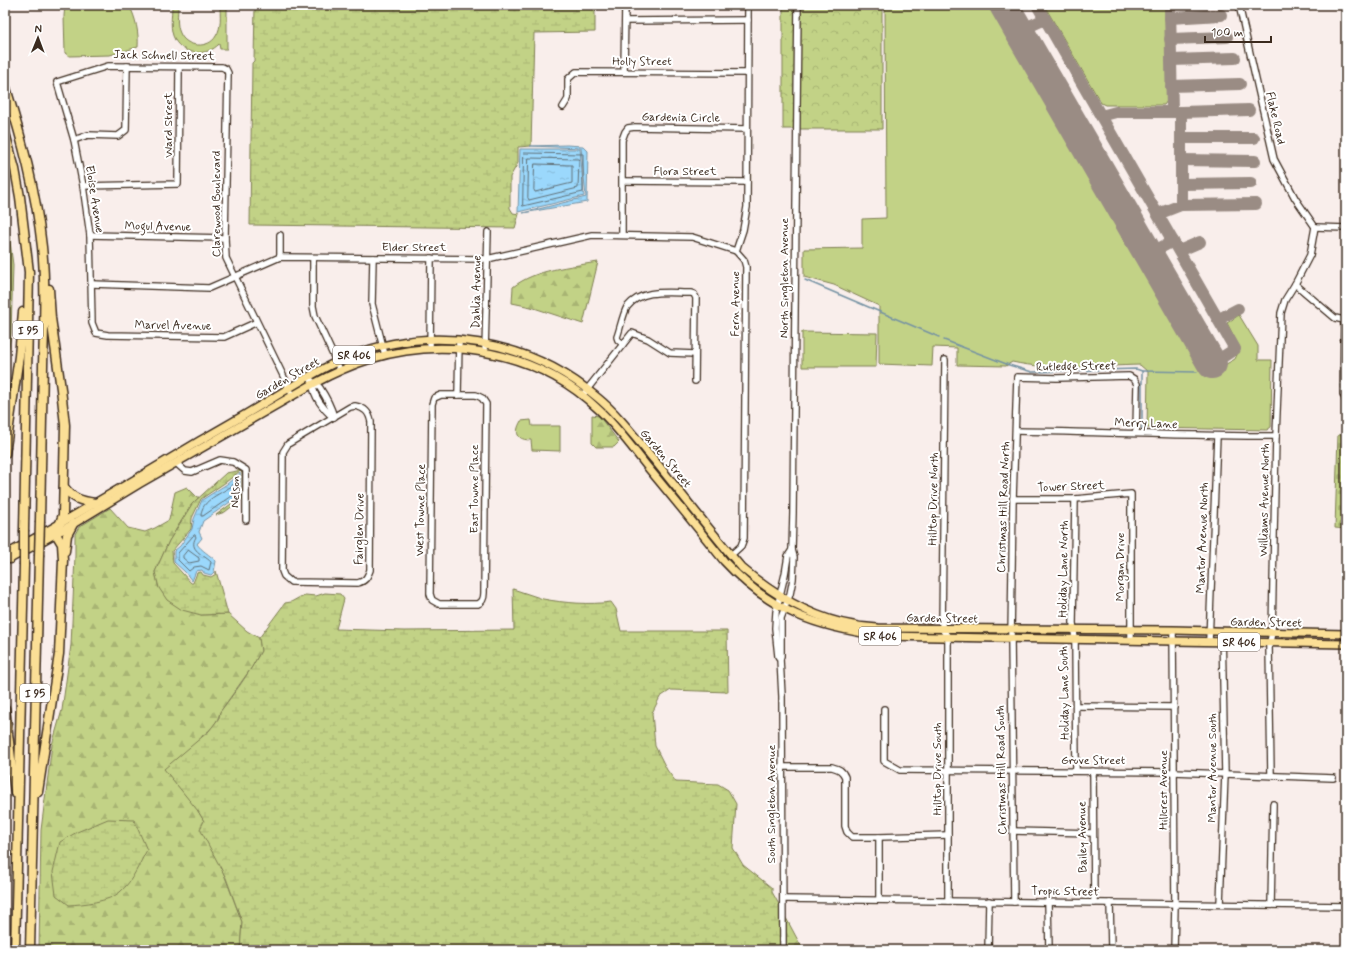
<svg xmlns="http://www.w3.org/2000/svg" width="1351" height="955" font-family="Mynerve,sans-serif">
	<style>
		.grass { fill: #c2d286; stroke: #7e7e52 }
		.forest { fill: url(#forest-firs); stroke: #7e7e52 }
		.wetland { fill: url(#wetland-marsh); stroke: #7e7e52 }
		.cemetery { fill: url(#cemetery-stones); stroke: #7e7e52 }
		.park { fill: url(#park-crowns); stroke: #7e7e52 }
		.water { fill: url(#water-ripples); stroke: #7592a3 }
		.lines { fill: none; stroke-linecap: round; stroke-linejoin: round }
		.shore { stroke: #617077; stroke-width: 1 }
		.stream { stroke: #7592a3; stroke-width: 1.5 }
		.taxiway { stroke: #9a8c84; stroke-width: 12 }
		.runway { stroke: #9a8c84; stroke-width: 30 }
		.minor-casing { stroke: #3b2a1e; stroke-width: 8 }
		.major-casing { stroke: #3b2a1e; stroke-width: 10 }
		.highway-casing { stroke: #3b2a1e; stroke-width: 11 }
		.minor { stroke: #fff; stroke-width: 5.5 }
		.major { stroke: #fbdf96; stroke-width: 7 }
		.highway { stroke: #fbdf96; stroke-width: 8 }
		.highway-bridge-casing { stroke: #3b2a1e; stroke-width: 11; stroke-linecap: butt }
		.highway-bridge { stroke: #fbdf96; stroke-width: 8 }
		.labels { text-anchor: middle; stroke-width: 4; stroke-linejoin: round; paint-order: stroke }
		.shield { fill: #fff; stroke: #766a62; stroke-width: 1 }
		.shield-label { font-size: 11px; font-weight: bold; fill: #3b2a1e }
		.street-label { font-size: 12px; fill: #3b2a1e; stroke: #fff }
	</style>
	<defs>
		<pattern id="forest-firs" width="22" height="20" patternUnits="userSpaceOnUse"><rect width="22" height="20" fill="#c2d286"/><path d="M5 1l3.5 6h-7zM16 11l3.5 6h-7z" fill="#a8b473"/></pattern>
		<pattern id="wetland-marsh" width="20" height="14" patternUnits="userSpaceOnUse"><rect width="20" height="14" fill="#c2d286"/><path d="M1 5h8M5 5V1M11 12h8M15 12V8" fill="none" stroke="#a8b473"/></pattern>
		<pattern id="cemetery-stones" width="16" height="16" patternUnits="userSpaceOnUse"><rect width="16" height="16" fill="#c2d286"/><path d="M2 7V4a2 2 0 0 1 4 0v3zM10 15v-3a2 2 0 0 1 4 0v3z" fill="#a8b473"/></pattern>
		<pattern id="park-crowns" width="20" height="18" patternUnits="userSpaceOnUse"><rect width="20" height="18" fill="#c2d286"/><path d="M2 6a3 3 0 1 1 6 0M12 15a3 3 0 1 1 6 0" fill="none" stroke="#a8b473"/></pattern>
		<pattern id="water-ripples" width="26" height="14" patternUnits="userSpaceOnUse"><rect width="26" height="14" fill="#9bd8fc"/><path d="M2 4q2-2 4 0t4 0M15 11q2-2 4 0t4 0" fill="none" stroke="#86bad8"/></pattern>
	</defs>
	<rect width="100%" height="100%" fill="#f9eeeb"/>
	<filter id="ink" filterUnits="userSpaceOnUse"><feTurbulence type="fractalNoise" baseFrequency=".025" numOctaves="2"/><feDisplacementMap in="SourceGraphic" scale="8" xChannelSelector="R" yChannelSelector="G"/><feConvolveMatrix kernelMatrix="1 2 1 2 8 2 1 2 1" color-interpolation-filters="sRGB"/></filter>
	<g filter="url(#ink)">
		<!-- grass -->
		<g class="grass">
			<path d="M65,5H129C136,18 139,33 138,47L110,55L69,56L65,53L64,16Z"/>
			<path d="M172,5H178C178,14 176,25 180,33C186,48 209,49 216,36C222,27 220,15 220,5H227V49H220L219,44C208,56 184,56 175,40C169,30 172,16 172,5Z"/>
			<path d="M857,5H990L1207,375L1235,359L1240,348L1227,323L1239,315L1258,346V360H1272L1271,427L1267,430L1147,428L1148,372L1140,365C1098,366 1053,371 1012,362L1006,366L957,365V348L933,347L932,366L879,364V306L834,285L804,277V249L862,248V219L886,218L885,6Z"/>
			<polygon points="1044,5 1165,5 1167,101 1164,105 1105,105 1101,103"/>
			<polygon points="802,332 877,333 876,367 802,367"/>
			<path d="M531,420L532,426H560V451L532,450L531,440C517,440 514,433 521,421Z"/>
		</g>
		<!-- forest -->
		<g class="forest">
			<polygon points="5,203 13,265 11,334 5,372"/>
			<path d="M598,262L583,324L531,307L512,303L513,287C536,269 569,267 598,262Z"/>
			<polygon points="592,415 599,416 619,442 614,447 596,447 592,443"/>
			<path d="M187,487L197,497H199L192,504L169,541L155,572L159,588L201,615L228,614L247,631L259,638L261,651L252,667L220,712C218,722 211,730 202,736L198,811L204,821L242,922L240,950H39L41,830L52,745L62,710L71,645L75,556V534L79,527L110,508L128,528L145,532L155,528L169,520L175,492Z"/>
			<polygon points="785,916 801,946 803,950 785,950"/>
		</g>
		<!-- wetland -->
		<g class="wetland">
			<polygon points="255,5 595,5 595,32 534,33 531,146 518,147 518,163 510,177 510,208 513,213 519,214 515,228 250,225 252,63 254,61"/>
			<polygon points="242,470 242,471 244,497 225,512 216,515 242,496 242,473 240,471 226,482 201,499 192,518 191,529 172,551 173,563 191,583 193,583 197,573 201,572 203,575 211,577 216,574 216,571 228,614 201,615 182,610 167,600 159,588 155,572 169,541 192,504 226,473"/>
			<path d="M513,589C523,592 533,596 543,599C564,603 590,605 611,602L616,609L621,631H727L728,692L671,690L660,697L652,713L655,746L667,770L676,782L718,784L728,790L736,804L733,848L743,865L772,888V892L781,908V950H240L242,922L226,878L200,829L204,821L198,811L164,769L209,731L219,718L220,712L240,685L252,667L261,651L259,638L285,603L291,602L300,597L305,595L316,596L325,593L340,594L344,599L336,629L404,631L514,630Z"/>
			<path d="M108,819L134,820L147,850C139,864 133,881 120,892C109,902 83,904 69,905L56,895L53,872L60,842L77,832Z"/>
		</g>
		<!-- cemetery -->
		<polygon class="cemetery" points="1338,435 1346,435 1346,529 1335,528"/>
		<!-- park -->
		<g class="park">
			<polygon points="783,5 795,5 794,129 783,129"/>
			<polygon points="800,5 855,5 857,7 882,8 882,129 799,129"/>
		</g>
		<!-- water -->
		<g class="water">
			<polygon points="567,145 583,146 588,151 587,202 523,213 586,197 581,148 530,146"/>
			<polygon points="520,149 580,149 584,196 518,212"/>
			<path d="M240,473V495L203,521L199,532L202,538L197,544C201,550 210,555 216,561L214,572L211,575L204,573L202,570L196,571L192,581L185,572L174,562V551L180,546L192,529L194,519L202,500L227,484Z"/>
		</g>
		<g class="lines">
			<!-- shore -->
			<g class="shore">
				<polygon points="524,153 583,154 583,192 523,206"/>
				<polygon points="529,158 578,159 579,160 578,188 529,200 528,198"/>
				<polygon points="535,164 572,165 572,183 535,192 534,190"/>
				<path d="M233,485L236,486L235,494L203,516H201C201,499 222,494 233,485Z"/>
				<path d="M195,535L196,537C188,550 203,554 211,562L209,570L201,566L194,567L189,571L178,560V553L193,536Z"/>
				<polygon points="188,550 199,558 199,561 189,563 183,558 183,556"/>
			</g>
			<!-- stream -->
			<g class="stream">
				<polyline points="805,280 939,337"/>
				<polyline points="944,340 1009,365 1032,372 1136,369 1142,371 1142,431"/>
				<polyline points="1142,371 1197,372"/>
			</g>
			<!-- taxiway -->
			<g class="taxiway">
				<polyline points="1037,5 1235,349 1212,364"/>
				<polyline points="1170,5 1172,112"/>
				<polyline points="1170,18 1221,15"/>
				<polyline points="1019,31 1045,19"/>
				<polyline points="1170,39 1227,37"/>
				<polyline points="1171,60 1235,58"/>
				<polyline points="1171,86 1240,84"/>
				<polyline points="1181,112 1181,205"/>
				<polyline points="1101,116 1116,112 1181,112 1249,110"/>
				<polyline points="1181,138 1254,138"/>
				<polyline points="1181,160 1255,161"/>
				<polyline points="1181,184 1251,183"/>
				<polyline points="1158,214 1181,205 1256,204"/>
				<polyline points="1179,251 1200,242"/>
				<polyline points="1149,254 1173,241"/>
				<polyline points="1219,319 1238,309"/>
			</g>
			<!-- runway -->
			<polyline class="runway" points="1004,5 1212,364"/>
			<defs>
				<g id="minor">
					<polyline points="1239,5 1274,159 1295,198 1315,227"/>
					<polyline points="625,21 748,20"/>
					<polyline points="624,72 625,5"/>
					<polyline points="563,107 568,99 568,79 576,72 747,73"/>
					<polyline points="74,140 88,135 118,136 126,130 127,66"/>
					<polyline points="623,181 747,182"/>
					<polyline points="83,186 178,184 179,67"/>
					<polyline points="1315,227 1346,228"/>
					<polyline points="90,235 225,238"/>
					<polyline points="280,235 280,257"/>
					<polyline points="622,235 622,140 625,132 628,128 635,127 747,129"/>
					<polyline points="313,258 313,306 315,316 340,370"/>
					<polyline points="373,258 372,304 385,355"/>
					<polyline points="92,284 209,288 280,257 487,259 592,235 692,237 736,251"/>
					<polyline points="1295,284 1335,318 1344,320 1343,394 1346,401"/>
					<polyline points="257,322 224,337 108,335 96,333 92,323 90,235 83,186 74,140 57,82 108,66 222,67 226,69 228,73 225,238 226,258 293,396"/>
					<path d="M623,344L618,340L617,337C620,329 623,314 627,307C642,288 669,293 691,293L694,294L696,298L695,381"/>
					<polyline points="430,349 431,258"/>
					<polyline points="485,352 488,232"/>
					<polyline points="945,360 942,629 948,637 948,901"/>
					<path d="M309,377C313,384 316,383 320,388C326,397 331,407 334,417"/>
					<path d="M313,384C313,396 324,410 333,417"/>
					<polyline points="585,392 632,333 648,339 670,353 695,354"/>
					<path d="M441,395H476L482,398L486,404L484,593C484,598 483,602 478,604H439L432,600L430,594L432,404L434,398Z"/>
					<polyline points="458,395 459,340"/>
					<path d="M355,406C365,408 369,412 371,422L370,570C367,578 365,581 358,583L291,582L284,576L282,571L283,452L288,444L350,407Z"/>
					<path d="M1016,431C1103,432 1190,436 1276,436"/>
					<polyline points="176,463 185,471 192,472 220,460 233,462 246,470 246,520"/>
					<polyline points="1013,499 1075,499 1131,494 1131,640"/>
					<polyline points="1075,499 1073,623 1075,639 1076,771"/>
					<polyline points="731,555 741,546 744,538 746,267 744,260 736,251 743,230 747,207 748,5"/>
					<polyline points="1173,630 1175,904 1174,950"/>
					<polyline points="1209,641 1217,436"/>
					<polyline points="780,659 781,656 781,618 790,594 793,579 794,557 792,550 793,513 798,5"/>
					<polyline points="1076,706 1174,707"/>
					<polyline points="884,709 884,761 900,770 1174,772 1333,778"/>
					<path d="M782,767H832C839,769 842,770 845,777V826L847,832L852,837H879V899"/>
					<polyline points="1093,771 1094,903"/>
					<polyline points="1271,775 1269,646 1272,633 1276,436 1281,313 1285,300 1295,284 1310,255 1315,227"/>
					<polyline points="1013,831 1093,833"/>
					<polyline points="879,837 948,835"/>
					<polyline points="783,899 1346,906"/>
					<polyline points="1014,902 1011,638 1013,499 1017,377 1057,378 1129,376 1134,379 1137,384 1136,433"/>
					<polyline points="1048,902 1049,950"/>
					<polyline points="1110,903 1111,950"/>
					<polyline points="1220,904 1225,774 1222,632"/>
					<polyline points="1271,905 1273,804"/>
					<polyline points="783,950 782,696 780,659 778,656 775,628 776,612 785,574 788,556 792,550"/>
					<polyline points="988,950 989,901"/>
				</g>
				<g id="major">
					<path d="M5,555C71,518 136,479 201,440C228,425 255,409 281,393C303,380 325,366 348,357C432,323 529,339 598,398C620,416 637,440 655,461C684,497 712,533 742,568C774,595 812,618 853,625C861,627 870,627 878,628L1173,630L1346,634"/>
					<path d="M10,559L73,524L139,484L313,384C332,374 351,365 371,359C448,335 538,352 597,408C617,426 633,449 650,470C675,500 700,531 724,561C771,612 816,627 882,636L1346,644"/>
				</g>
				<g id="highway">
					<path d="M5,85C22,139 36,191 42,247C46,287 44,327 43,366C42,418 41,469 40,521"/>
					<polyline points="5,133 15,169 20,197 29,272 24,530"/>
					<polyline points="49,289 51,318 61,389 65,425 63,515 56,534"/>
					<polyline points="5,454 19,356 23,312"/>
					<path d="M64,487C73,499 81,501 95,503"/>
					<polyline points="65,551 67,535 73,524"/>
					<polyline points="5,554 10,559"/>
					<polyline points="5,708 15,793"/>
					<polyline points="38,792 59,654 63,560 62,544 56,534 47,531"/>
					<polyline points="15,950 24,565"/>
					<polyline points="30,950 39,556"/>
				</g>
			</defs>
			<!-- minor casing -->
			<use href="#minor" class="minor-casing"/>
			<!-- major casing -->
			<use href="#major" class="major-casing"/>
			<!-- highway casing -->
			<use href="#highway" class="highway-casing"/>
			<!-- minor -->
			<use href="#minor" class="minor"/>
			<!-- major -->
			<use href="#major" class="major"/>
			<!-- highway -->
			<use href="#highway" class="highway"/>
			<defs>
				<g id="highway-bridge">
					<polyline points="39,556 40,521"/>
					<polyline points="24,565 24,530"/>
				</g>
			</defs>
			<!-- highway-bridge casing -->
			<use href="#highway-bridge" class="highway-bridge-casing"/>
			<!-- highway-bridge -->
			<use href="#highway-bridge" class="highway-bridge"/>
		</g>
	</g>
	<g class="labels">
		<!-- shield labels -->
		<g class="shield">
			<rect x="13" y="321" width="30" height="18" rx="3"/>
			<rect x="333" y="346" width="42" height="18" rx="3"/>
			<rect x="859" y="627" width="42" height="18" rx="3"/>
			<rect x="1218" y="633" width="42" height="18" rx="3"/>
			<rect x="20" y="684" width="30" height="18" rx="3"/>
		</g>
		<g class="shield-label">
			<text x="28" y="334">I 95</text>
			<text x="354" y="359">SR 406</text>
			<text x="880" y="640">SR 406</text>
			<text x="1239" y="646">SR 406</text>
			<text x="35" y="697">I 95</text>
		</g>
		<!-- street labels -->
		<g class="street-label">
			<text transform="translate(164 55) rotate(1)" y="4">Jack Schnell Street</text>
			<text x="642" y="65">Holly Street</text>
			<text transform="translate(681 117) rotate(1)" y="4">Gardenia Circle</text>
			<text transform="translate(1276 118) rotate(77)" y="4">Flake Road</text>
			<text transform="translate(168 125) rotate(-90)" y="4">Ward Street</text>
			<text x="685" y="175">Flora Street</text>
			<text transform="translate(95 199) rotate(81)" y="4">Eloise Avenue</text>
			<text transform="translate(216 204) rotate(-90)" y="4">Clarewood Boulevard</text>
			<text transform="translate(158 226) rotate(1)" y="4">Mogul Avenue</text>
			<text x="414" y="251">Elder Street</text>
			<text transform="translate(784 278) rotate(-90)" y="4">North Singleton Avenue</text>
			<text transform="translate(476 292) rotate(-89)" y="4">Dahlia Avenue</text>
			<text transform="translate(735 304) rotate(-90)" y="4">Fern Avenue</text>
			<text transform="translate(173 325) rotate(1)" y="4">Marvel Avenue</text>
			<text transform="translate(1076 366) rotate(-1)" y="4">Rutledge Street</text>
			<text transform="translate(287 378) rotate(-30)" y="4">Garden Street</text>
			<text transform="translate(1146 423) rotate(2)" y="4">Merry Lane</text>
			<text transform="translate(666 458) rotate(50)" y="4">Garden Street</text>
			<text transform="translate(1071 486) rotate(-2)" y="4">Tower Street</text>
			<text transform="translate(474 489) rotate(-90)" y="4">East Towne Place</text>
			<text transform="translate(235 492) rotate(-90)" y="4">Nelson</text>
			<text transform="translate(933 499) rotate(-89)" y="4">Hilltop Drive North</text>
			<text transform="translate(1264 500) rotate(-89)" y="4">Williams Avenue North</text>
			<text transform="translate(1003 507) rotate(-88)" y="4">Christmas Hill Road North</text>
			<text transform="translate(420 510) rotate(-89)" y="4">West Towne Place</text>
			<text transform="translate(359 529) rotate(-89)" y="4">Fairglen Drive</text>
			<text transform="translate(1202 538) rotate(-88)" y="4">Mantor Avenue North</text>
			<text transform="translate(1120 567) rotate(-90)" y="4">Morgan Drive</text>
			<text transform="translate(1063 569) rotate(-89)" y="4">Holiday Lane North</text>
			<text transform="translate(942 618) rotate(1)" y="4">Garden Street</text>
			<text transform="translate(1266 622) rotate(1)" y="4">Garden Street</text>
			<text transform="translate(1064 693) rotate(-91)" y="4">Holiday Lane South</text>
			<text x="1093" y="764">Grove Street</text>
			<text transform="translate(1212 768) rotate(-90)" y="4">Mantor Avenue South</text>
			<text transform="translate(937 769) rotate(-90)" y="4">Hilltop Drive South</text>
			<text transform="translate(1001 770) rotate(-91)" y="4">Christmas Hill Road South</text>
			<text transform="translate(1163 790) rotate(-90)" y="4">Hillcrest Avenue</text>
			<text transform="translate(771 804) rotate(-90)" y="4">South Singleton Avenue</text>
			<text transform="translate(1082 837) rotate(-91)" y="4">Bailey Avenue</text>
			<text transform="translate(1065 891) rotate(1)" y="4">Tropic Street</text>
		</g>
	</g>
	<!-- margin -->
	<rect width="1351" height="955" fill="none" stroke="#fff" stroke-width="20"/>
	<rect x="10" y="10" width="1331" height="935" fill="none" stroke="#3b2a1e" stroke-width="1.5" filter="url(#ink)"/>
	<!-- north arrow -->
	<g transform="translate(38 38) rotate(1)" stroke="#ffffff" stroke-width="3" paint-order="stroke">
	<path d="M0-3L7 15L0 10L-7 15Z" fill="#3b2a1e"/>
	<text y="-6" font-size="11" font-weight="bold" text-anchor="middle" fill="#3b2a1e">N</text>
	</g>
	<!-- scale -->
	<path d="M1205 36v6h66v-6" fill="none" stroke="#3b2a1e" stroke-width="2"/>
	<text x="1211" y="36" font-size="12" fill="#3b2a1e" stroke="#ffffff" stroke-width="3" paint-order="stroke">100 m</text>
</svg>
